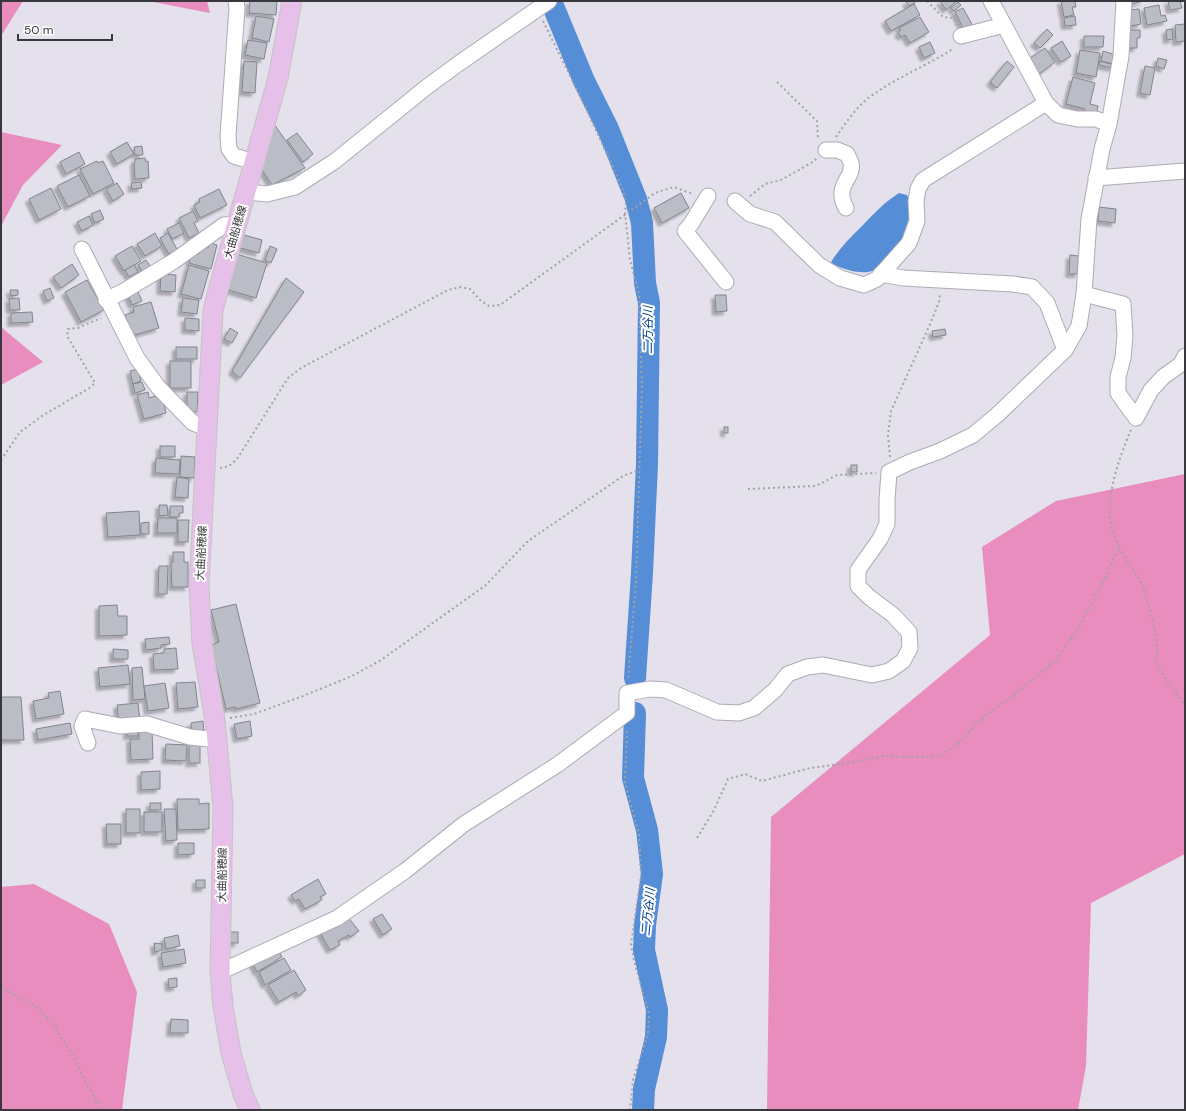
<svg xmlns="http://www.w3.org/2000/svg" width="1186" height="1111" font-family="'DM Sans','Noto Sans JP',sans-serif">
	<style>
		.forest { fill: #e88dbe }
		.water { fill: #558dd6 }
		.lines { fill: none; stroke-linecap: round; stroke-linejoin: round }
		.river { stroke: #558dd6; stroke-width: 22 }
		.building { fill: #babcc6; stroke: #82848e; filter: url(#shadow) }
		.minor-casing { stroke: #aeaab4; stroke-width: 17 }
		.major-casing { stroke: #c3c3c4; stroke-width: 21 }
		.path { stroke: #a3a1a9; stroke-width: 2; stroke-dasharray: 2 3; stroke-linecap: butt }
		.minor { stroke: #fff; stroke-width: 15 }
		.major { stroke: #e6c0e9; stroke-width: 19 }
		.labels { text-anchor: middle; stroke-width: 4; stroke-linejoin: round; paint-order: stroke }
		.street-label { font-size: 11px; fill: #38373b; stroke: #fff }
		.water-label { font-size: 12px; font-style: italic; fill: #023f80; stroke: #fff }
	</style>
	<defs>
		<filter id="shadow"><feDropShadow dx="-3.5" dy="3.5" stdDeviation="1" flood-color="#0004"/></filter>
	</defs>
	<rect width="100%" height="100%" fill="#e4e1ec"/>
	<!-- forest -->
	<g class="forest">
		<polygon points="1,1 23,1 1,36"/>
		<polygon points="148,1 207,1 210,13"/>
		<polygon points="1,132 62,145 23,185 1,226"/>
		<polygon points="1,327 43,362 1,385"/>
		<polygon points="1185,474 1185,854 1091,903 1086,1066 1078,1110 767,1110 771,817 990,635 982,547 1056,501"/>
		<polygon points="34,884 109,924 137,992 122,1110 1,1110 1,887"/>
	</g>
	<!-- water -->
	<path class="water" d="M899,193L907,195C911,203 912,219 909,228C906,237 883,266 874,270C865,276 838,269 831,262C839,249 849,239 859,229C872,216 883,203 899,193Z"/>
	<g class="lines">
		<!-- river -->
		<g class="river">
			<polyline points="551,1 584,81 608,129 636,199 642,223 645,283 649,303 647,464 642,573 635,678"/>
			<polyline points="635,713 633,778 647,830 652,874 645,925 644,950 657,1010 656,1037 644,1089 643,1110"/>
		</g>
	</g>
	<!-- building -->
	<g class="building">
		<polygon points="250,1 277,1 276,15 249,13"/>
		<polygon points="908,1 914,1 915,3 909,6 906,2"/>
		<polygon points="940,1 957,1 946,10"/>
		<polygon points="1061,1 1075,1 1076,7 1072,7 1074,15 1064,17"/>
		<polygon points="1131,1 1144,1 1131,4"/>
		<polygon points="1168,1 1180,1 1182,8 1170,10"/>
		<polygon points="958,2 961,5 954,11 951,8"/>
		<polygon points="914,4 920,15 891,31 885,21"/>
		<polygon points="1159,5 1161,16 1165,15 1167,21 1147,25 1144,8"/>
		<polygon points="963,8 974,28 965,32 955,12"/>
		<polygon points="1139,9 1141,24 1130,26 1129,10"/>
		<polygon points="256,16 274,19 269,42 252,38"/>
		<polygon points="1075,16 1076,25 1065,26 1064,18"/>
		<polygon points="920,17 929,32 910,43 905,35 901,37 898,32 901,30 899,28"/>
		<polygon points="1185,24 1185,41 1176,42 1175,25"/>
		<polygon points="1047,29 1053,35 1040,48 1034,43"/>
		<polygon points="1172,29 1173,39 1167,40 1166,30"/>
		<polygon points="1127,30 1140,30 1140,38 1137,38 1137,48 1127,48"/>
		<polygon points="1084,36 1104,36 1103,47 1084,47"/>
		<polygon points="248,40 267,43 264,59 245,55"/>
		<polygon points="1062,41 1071,56 1061,62 1051,48"/>
		<polygon points="930,42 935,53 924,58 919,47"/>
		<polygon points="1045,48 1055,62 1038,75 1027,60"/>
		<polygon points="1080,50 1100,53 1096,77 1076,73"/>
		<polygon points="1103,51 1116,55 1114,64 1101,61"/>
		<polygon points="1158,58 1167,60 1164,69 1156,66"/>
		<polygon points="244,61 257,62 255,93 242,92"/>
		<polygon points="1007,61 1014,67 997,88 990,82"/>
		<polygon points="1100,61 1114,65 1113,68 1099,65"/>
		<polygon points="1145,66 1155,68 1150,95 1140,93"/>
		<polygon points="1073,77 1095,83 1090,104 1098,106 1096,116 1084,113 1085,109 1066,104"/>
		<polygon points="274,124 305,168 272,185 260,167"/>
		<polygon points="297,133 313,154 303,162 287,140"/>
		<polygon points="127,142 134,154 117,164 110,152"/>
		<polygon points="142,146 143,155 135,155 134,147"/>
		<polygon points="79,152 85,164 66,174 60,162"/>
		<polygon points="145,158 146,162 148,161 149,178 135,179 134,163 135,162 135,159"/>
		<polygon points="97,161 98,163 103,161 114,183 93,194 80,169"/>
		<polygon points="79,175 90,196 68,207 57,186"/>
		<polygon points="141,182 142,188 132,189 131,183"/>
		<polygon points="117,183 124,194 113,201 106,189"/>
		<polygon points="51,188 61,209 39,220 29,199"/>
		<polygon points="219,189 227,205 200,218 194,205 200,202 199,199"/>
		<polygon points="681,193 689,208 662,223 654,208"/>
		<polygon points="1099,207 1116,209 1115,223 1098,221"/>
		<polygon points="100,210 104,219 95,223 91,214"/>
		<polygon points="193,211 198,221 194,223 199,233 189,238 179,218"/>
		<polygon points="89,216 93,225 82,231 77,222"/>
		<polygon points="179,223 184,233 172,239 167,229"/>
		<polygon points="155,233 162,246 145,256 137,244"/>
		<polygon points="168,233 178,251 170,256 160,238"/>
		<polygon points="244,235 262,240 259,253 240,248"/>
		<polygon points="210,243 217,245 211,269 189,263 192,252 199,254 201,246 208,248"/>
		<polygon points="132,246 141,261 124,271 115,256"/>
		<polygon points="270,246 277,249 271,263 265,260"/>
		<polygon points="236,254 267,263 256,298 225,289"/>
		<polygon points="1070,255 1079,256 1078,274 1069,274"/>
		<polygon points="146,260 152,269 144,274 138,265"/>
		<polygon points="72,264 79,275 61,288 53,277"/>
		<polygon points="134,265 138,272 129,277 125,270"/>
		<polygon points="189,265 209,271 201,299 181,294"/>
		<polygon points="161,274 176,275 175,292 160,291"/>
		<polygon points="286,278 304,292 240,378 232,371"/>
		<polygon points="87,280 104,310 81,322 65,292"/>
		<polygon points="50,288 54,298 47,301 43,291"/>
		<polygon points="10,290 18,290 18,295 11,296"/>
		<polygon points="137,290 142,301 132,305 128,295"/>
		<polygon points="715,295 726,295 727,311 716,312"/>
		<polygon points="19,298 20,310 10,310 9,299"/>
		<polygon points="183,298 199,300 197,314 181,312"/>
		<polygon points="151,302 159,328 131,336 125,315 134,312 133,307"/>
		<polygon points="32,312 33,322 11,323 11,313"/>
		<polygon points="185,318 199,319 199,331 185,330"/>
		<polygon points="230,328 238,333 232,343 224,339"/>
		<polygon points="945,329 946,335 933,337 932,331"/>
		<rect x="176" y="347" width="21" height="12"/>
		<rect x="170" y="361" width="21" height="27"/>
		<polygon points="138,369 141,381 133,384 130,371"/>
		<polygon points="142,382 145,390 135,393 133,384"/>
		<polygon points="148,392 149,398 159,395 163,399 166,413 144,419 137,395"/>
		<polygon points="187,392 198,392 197,412 187,412"/>
		<rect x="724" y="427" width="4" height="6"/>
		<rect x="160" y="446" width="15" height="11"/>
		<polygon points="181,456 195,457 194,478 180,477"/>
		<polygon points="156,458 180,460 179,474 155,473"/>
		<rect x="851" y="465" width="6" height="7"/>
		<polygon points="177,477 189,479 188,498 175,497"/>
		<polygon points="159,505 167,505 168,515 159,516"/>
		<polygon points="170,506 183,506 183,513 179,513 179,517 170,517"/>
		<polygon points="139,511 140,535 108,537 106,513"/>
		<polygon points="158,518 177,518 177,533 157,533"/>
		<polygon points="178,520 189,520 188,542 178,542"/>
		<polygon points="149,522 149,534 141,534 141,523"/>
		<polygon points="173,552 184,552 184,562 188,562 188,587 172,587 171,562 173,562"/>
		<polygon points="159,566 168,566 167,594 158,594"/>
		<polygon points="236,604 260,703 236,709 235,707 226,709 211,645 219,642 211,610"/>
		<polygon points="117,605 118,616 127,616 127,635 99,636 99,606"/>
		<polygon points="169,637 170,644 161,645 161,648 146,650 145,639"/>
		<polygon points="176,648 178,669 154,670 153,654 164,653 164,649"/>
		<polygon points="113,649 128,650 128,659 113,659"/>
		<polygon points="128,665 130,684 100,687 98,668"/>
		<polygon points="142,667 145,699 133,700 132,668"/>
		<polygon points="195,682 198,707 178,709 176,683"/>
		<polygon points="165,683 169,708 148,711 144,686"/>
		<polygon points="60,691 64,714 36,719 33,701 49,698 48,693"/>
		<polygon points="1,697 21,697 24,740 1,740"/>
		<polygon points="138,703 140,721 119,723 117,705"/>
		<polygon points="203,721 204,734 192,735 191,723"/>
		<polygon points="250,721 252,736 237,739 234,724"/>
		<polygon points="70,723 72,734 38,740 36,729"/>
		<polygon points="127,728 137,728 138,736 127,736"/>
		<polygon points="139,731 152,731 153,759 131,760 130,739 139,739"/>
		<polygon points="166,744 187,745 186,761 165,760"/>
		<rect x="189" y="744" width="11" height="19"/>
		<polygon points="160,771 160,789 141,790 141,772"/>
		<polygon points="177,799 199,799 199,804 209,803 209,829 178,830"/>
		<rect x="150" y="803" width="11" height="7"/>
		<rect x="126" y="809" width="14" height="24"/>
		<polygon points="164,809 176,809 177,840 166,841"/>
		<rect x="144" y="812" width="18" height="20"/>
		<polygon points="106,824 121,824 121,844 107,844"/>
		<polygon points="178,843 194,843 194,854 178,855"/>
		<polygon points="318,879 326,894 320,897 322,900 305,909 299,899 295,901 291,895"/>
		<rect x="196" y="880" width="9" height="8"/>
		<polygon points="382,914 392,929 383,935 373,919"/>
		<polygon points="347,916 359,931 350,937 349,935 338,941 340,945 330,950 318,929"/>
		<rect x="228" y="932" width="10" height="11"/>
		<polygon points="178,935 180,946 166,949 164,938"/>
		<polygon points="154,943 162,944 162,950 155,952"/>
		<polygon points="277,948 282,957 257,972 252,962"/>
		<polygon points="184,949 186,963 163,967 161,953"/>
		<polygon points="284,958 291,970 265,985 259,972"/>
		<polygon points="294,970 306,990 298,996 296,992 279,1002 268,985"/>
		<polygon points="177,978 177,987 169,988 168,979"/>
		<polygon points="171,1019 188,1020 188,1033 170,1033"/>
	</g>
	<g class="lines">
		<defs>
			<g id="minor">
				<polyline points="236,1 237,8 228,136 229,149 234,156 254,162"/>
				<polyline points="991,1 1046,103 1058,115 1077,119 1096,119 1109,124"/>
				<polyline points="1124,1 1121,56 1109,124 1102,149 1089,219 1084,294 1123,304 1125,335 1123,358 1118,377 1118,393 1136,418 1151,390 1163,377 1181,364 1185,356"/>
				<polyline points="961,36 1004,25"/>
				<path d="M826,150H837L847,154C848,156 850,160 851,163C855,178 833,185 846,208"/>
				<polyline points="1096,178 1185,171"/>
				<polyline points="246,192 267,194 295,187 335,161 428,86 458,64 549,1"/>
				<polyline points="708,196 691,224 685,231 726,282"/>
				<polyline points="735,201 750,214 775,222 819,265 840,278 864,285 877,279 909,243 917,221 916,201 918,189 923,180 1046,103"/>
				<polyline points="82,249 137,358 158,387 193,423 207,428"/>
				<polyline points="881,274 903,278 1013,284 1032,287 1047,303 1065,350"/>
				<polyline points="106,300 124,291 174,261 224,225 237,224"/>
				<polyline points="88,743 82,726 85,719 120,726 147,724 190,737 218,740"/>
				<polyline points="220,972 337,918 405,871 464,824 557,765 627,713 627,693 650,689 666,690 717,712 739,713 754,708 775,690 788,674 807,667 823,665 872,675 889,671 903,661 910,648 909,632 893,615 869,597 858,586 858,570 880,539 887,524 887,500 889,472 910,462 940,451 973,435 997,415 1065,350 1079,326 1084,294"/>
			</g>
			<polyline id="major" points="250,1110 243,1094 231,1053 223,1006 220,972 223,807 215,720 202,644 199,585 213,311 219,287 278,78 292,1"/>
		</defs>
		<!-- minor casing -->
		<use href="#minor" class="minor-casing"/>
		<!-- major casing -->
		<use href="#major" class="major-casing"/>
		<!-- path -->
		<g class="path">
			<polyline points="927,1 943,17 954,18 956,25"/>
			<polyline points="543,21 582,100 622,187 626,201 625,213 630,260 639,294 642,385 636,582 628,680"/>
			<polyline points="777,82 817,121 818,139"/>
			<path d="M836,137C845,124 855,109 867,99C892,80 923,67 950,51L953,47"/>
			<polyline points="750,196 765,184 781,180 813,162 817,158"/>
			<polyline points="890,457 888,436 891,411 931,322 939,302 940,294"/>
			<polyline points="1,460 20,432 42,416 91,387 95,383 67,336 68,329 78,328 101,318"/>
			<polyline points="220,468 229,466 237,459 288,378 301,368 448,290 460,287 470,289 480,300 489,306 500,305 655,193 674,187 687,192 694,194"/>
			<polyline points="748,489 816,486 837,475 876,473"/>
			<path d="M1119,547C1117,542 1114,536 1112,530C1104,499 1119,458 1131,430"/>
			<polyline points="230,718 254,714 303,696 352,676 381,660 486,585 528,541 623,476 639,470"/>
			<polyline points="627,731 625,783 639,835 641,876 631,944 634,961 649,1014 648,1034 633,1080 630,1110"/>
			<polyline points="697,838 714,810 728,779 745,774 762,781 810,768 856,762 881,756 912,757 940,756 960,742 981,719 1016,693 1056,660 1077,630 1106,576 1119,547 1144,588 1157,638 1157,663 1164,677 1185,705"/>
			<polyline points="1,987 38,1008 52,1022 74,1058 89,1089 103,1110"/>
		</g>
		<!-- minor -->
		<use href="#minor" class="minor"/>
		<!-- major -->
		<use href="#major" class="major"/>
	</g>
	<g class="labels">
		<!-- street labels -->
		<g class="street-label">
			<text transform="translate(235 232) rotate(-74)" y="4">大曲船穂線</text>
			<text transform="translate(201 553) rotate(-87)" y="4">大曲船穂線</text>
			<text transform="translate(222 875) rotate(-89)" y="4">大曲船穂線</text>
		</g>
		<!-- water labels -->
		<g class="water-label">
			<text transform="translate(648 330) rotate(-90)" y="4">二万谷川</text>
			<text transform="translate(648 912) rotate(-84)" y="4">二万谷川</text>
		</g>
	</g>
	<!-- border -->
	<rect width="1186" height="1111" fill="none" stroke="#38373b" stroke-width="4"/>
	<!-- scale -->
	<path d="M18 34v6h94v-6" fill="none" stroke="#38373b" stroke-width="2"/>
	<text x="24" y="34" font-size="12" fill="#38373b" stroke="#ffffff" stroke-width="3" paint-order="stroke">50 m</text>
</svg>
